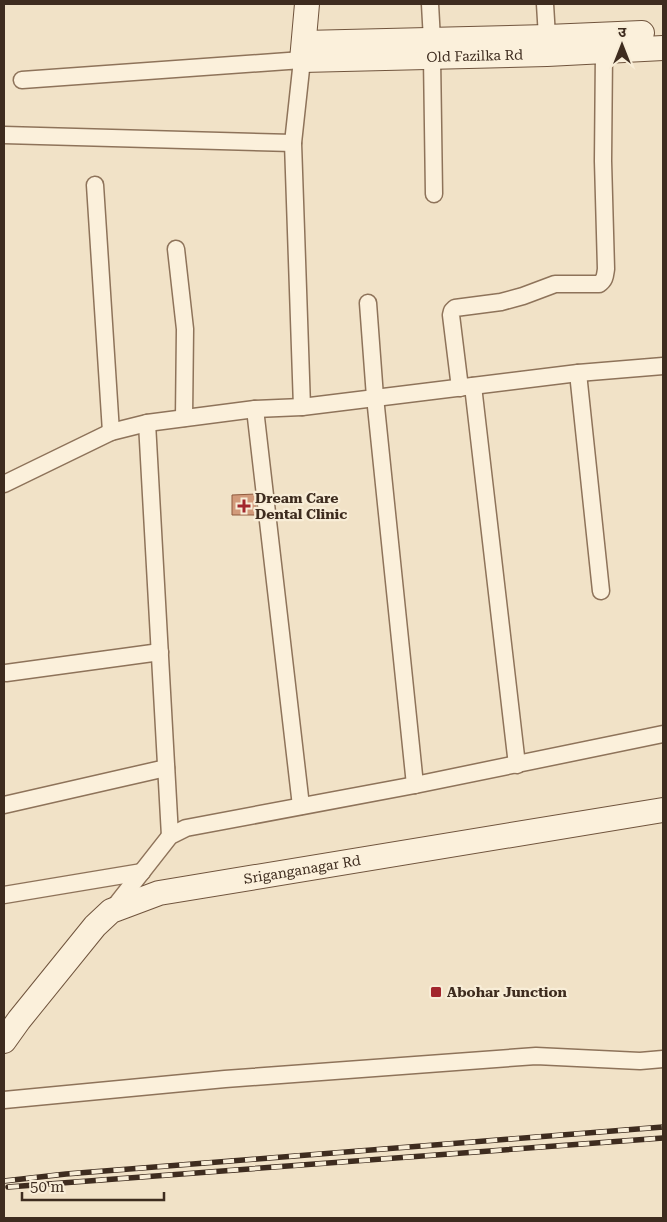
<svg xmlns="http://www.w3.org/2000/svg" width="667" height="1222" font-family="'Roboto Serif','Noto Sans Devanagari',serif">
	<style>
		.building { fill: #d29a7a; stroke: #8f5a3e }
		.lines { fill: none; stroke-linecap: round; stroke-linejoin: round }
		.minor-casing { stroke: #8e735a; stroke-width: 19 }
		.secondary-casing { stroke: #70543d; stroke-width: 26 }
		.minor { stroke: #fbf0db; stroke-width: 16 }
		.secondary { stroke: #fbf0db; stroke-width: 24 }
		.rail-casing { stroke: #3e2c1f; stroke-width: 5.5 }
		.rail { stroke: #f8edd7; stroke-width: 4; stroke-dasharray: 11; stroke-linecap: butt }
		.poi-dot { fill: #a2262d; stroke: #f8edd7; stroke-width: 2 }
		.labels { text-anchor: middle; stroke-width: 4.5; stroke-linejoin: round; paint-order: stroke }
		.street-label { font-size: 14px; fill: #3e2c1f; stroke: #f8edd7 }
		.poi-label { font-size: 14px; font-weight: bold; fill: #3e2c1f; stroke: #f8edd7; text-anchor: start }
	</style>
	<rect width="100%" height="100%" fill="#f1e2c7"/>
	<!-- building -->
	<polygon class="building" points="256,494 256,515 232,515 232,495"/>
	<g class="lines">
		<defs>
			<g id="minor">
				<polyline points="430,4 432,40"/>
				<polyline points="545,4 547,37"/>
				<polyline points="432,57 434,194"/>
				<polyline points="22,80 302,60 293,143 302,407"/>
				<polyline points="4,135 293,143"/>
				<polyline points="95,185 111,432"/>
				<polyline points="176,249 185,329 184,418"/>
				<polyline points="368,303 375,397 415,785"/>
				<polyline points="578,373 601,591"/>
				<polyline points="473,386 517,765"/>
				<path d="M460,388L451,315L452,311L455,308L501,302L523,296L555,284H599C605,280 605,276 606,269L603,161L604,51"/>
				<polyline points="255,409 301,806"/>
				<polyline points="147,423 170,836"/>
				<polyline points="4,484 111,432 147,423 255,409 302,407 578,373 663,366"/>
				<polyline points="6,673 160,652"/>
				<polyline points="4,805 166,768"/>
				<polyline points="4,895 142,872"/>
				<polyline points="112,910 170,836 186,828 415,785 663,734"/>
				<polyline points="4,1100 225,1079 536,1056 640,1061 663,1059"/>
			</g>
			<g id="secondary">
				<path id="s1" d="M307,4L302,60L547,54L663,48"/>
				<polyline points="304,43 547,37 642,33"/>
				<path id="s2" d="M4,1041L19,1020L95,926L111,911L159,893L663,810"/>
			</g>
		</defs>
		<!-- minor casing -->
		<use href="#minor" class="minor-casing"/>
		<!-- secondary casing -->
		<use href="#secondary" class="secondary-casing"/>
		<!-- minor -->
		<use href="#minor" class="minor"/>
		<!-- secondary -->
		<use href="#secondary" class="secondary"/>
		<defs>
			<g id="rail">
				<polyline points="4,1181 66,1174 663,1127"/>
				<polyline points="8,1187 663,1138"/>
			</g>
		</defs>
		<!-- rail casing -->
		<use href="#rail" class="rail-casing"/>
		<!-- rail -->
		<use href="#rail" class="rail"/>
	</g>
	<!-- markers -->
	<g class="poi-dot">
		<path d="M241.5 498.5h5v5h5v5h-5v5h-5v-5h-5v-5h5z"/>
		<rect x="430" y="986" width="12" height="12" rx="2.5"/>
	</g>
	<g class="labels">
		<!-- street labels -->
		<g class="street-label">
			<text dy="5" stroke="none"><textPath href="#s1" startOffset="229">Old Fazilka Rd</textPath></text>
			<text dy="5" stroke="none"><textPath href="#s2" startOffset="365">Sriganganagar Rd</textPath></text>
		</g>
		<!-- poi labels -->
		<g class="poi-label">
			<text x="255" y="503">Dream Care<tspan x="255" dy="16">Dental Clinic</tspan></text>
			<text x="447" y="997">Abohar Junction</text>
		</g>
	</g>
	<!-- border -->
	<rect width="667" height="1222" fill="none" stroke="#3e2c1f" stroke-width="10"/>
	<!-- north arrow -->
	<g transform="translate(622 45)" stroke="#f8edd7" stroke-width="4" paint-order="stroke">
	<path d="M0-4L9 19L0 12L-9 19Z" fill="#3e2c1f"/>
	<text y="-8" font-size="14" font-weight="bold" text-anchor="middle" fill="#3e2c1f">उ</text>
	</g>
	<!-- scale -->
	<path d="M22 1192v8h142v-8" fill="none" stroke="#3e2c1f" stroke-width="2.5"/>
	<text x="30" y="1192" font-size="15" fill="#3e2c1f" stroke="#f8edd7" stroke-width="4" paint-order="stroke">50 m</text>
</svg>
